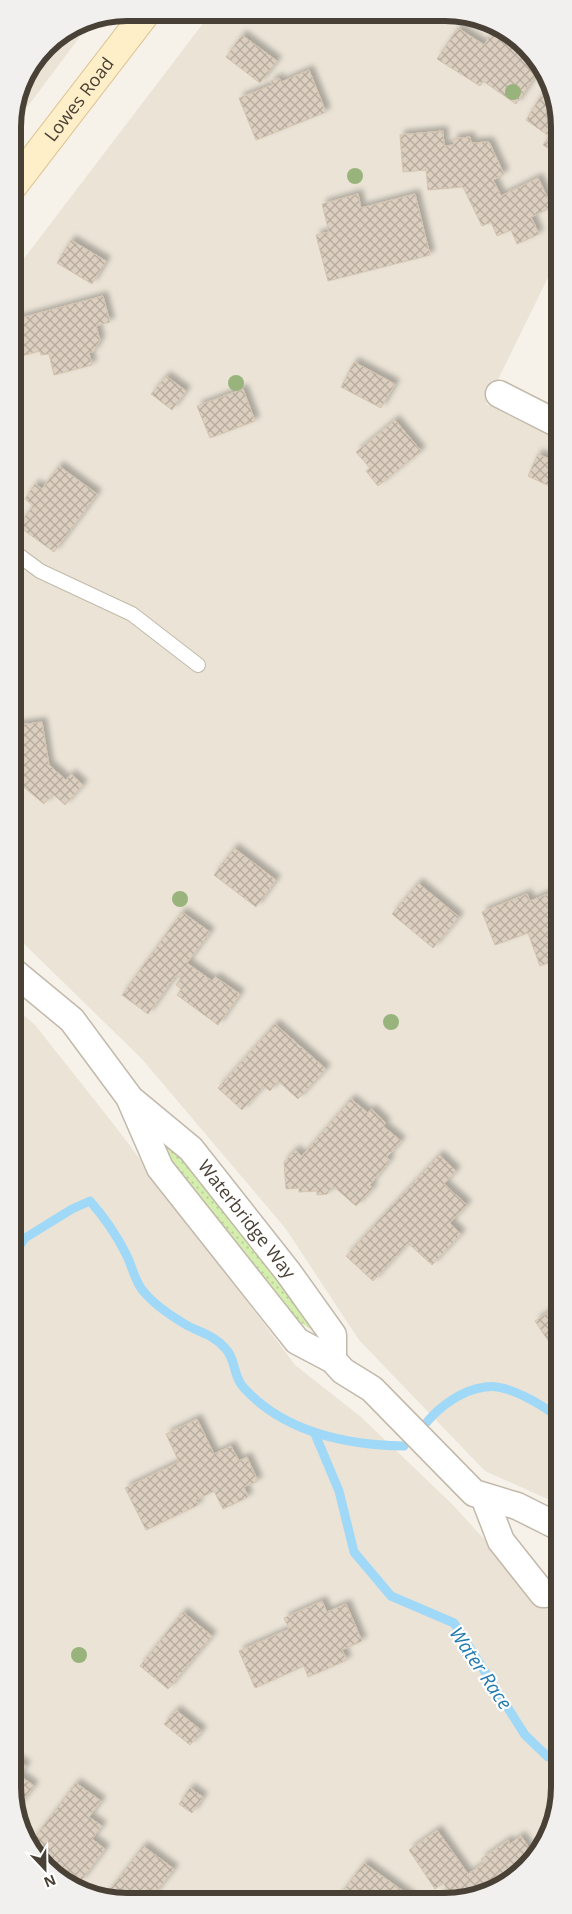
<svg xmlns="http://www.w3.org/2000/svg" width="572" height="1914" font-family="'Open Sans',sans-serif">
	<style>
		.residential { fill: #eae3d6 }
		.garden { fill: url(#garden-dots) }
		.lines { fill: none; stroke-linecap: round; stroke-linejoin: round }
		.stream { stroke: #a0d8f8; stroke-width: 9 }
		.building { fill: url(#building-cross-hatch); stroke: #d4c4af; filter: url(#shadow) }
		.lane-casing { stroke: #c2b9aa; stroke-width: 16 }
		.street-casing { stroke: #c2b9aa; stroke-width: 29 }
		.secondary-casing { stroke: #ddc696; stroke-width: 30 }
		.lane { stroke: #fff; stroke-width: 14 }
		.street { stroke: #fff; stroke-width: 26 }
		.secondary { stroke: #ffefc9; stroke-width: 28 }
		.tree { fill: #98b47c }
		.labels { text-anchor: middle; stroke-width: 4.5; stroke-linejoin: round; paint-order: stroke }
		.street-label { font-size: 18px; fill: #4a4136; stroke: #fff }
		.water-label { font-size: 19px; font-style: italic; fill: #217bb0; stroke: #fff }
		.rim { fill: none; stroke: #4a4136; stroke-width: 6 }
	</style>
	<defs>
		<pattern id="garden-dots" width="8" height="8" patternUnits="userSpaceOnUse" patternTransform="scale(1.25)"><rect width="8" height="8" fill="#d4eeae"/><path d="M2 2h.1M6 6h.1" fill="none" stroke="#b8cd96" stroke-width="1.8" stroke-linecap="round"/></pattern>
		<pattern id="building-cross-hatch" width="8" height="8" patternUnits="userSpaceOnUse" patternTransform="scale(1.25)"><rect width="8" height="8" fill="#dccfc0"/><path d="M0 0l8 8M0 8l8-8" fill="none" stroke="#b4aa9d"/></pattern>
		<filter id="shadow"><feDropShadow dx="4.5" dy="-4.5" stdDeviation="2.5" flood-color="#0004"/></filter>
	</defs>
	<rect width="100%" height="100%" fill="#f6f1e9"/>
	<!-- residential -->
	<g class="residential">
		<polygon points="211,13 467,15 526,46 557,105 558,257 486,404 558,440 559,1504 485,1471 359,1340 286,1229 142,1059 14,934 13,273"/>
		<polygon points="93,19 13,126 21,83 46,46 84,21"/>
		<polygon points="14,1007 35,1025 115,1126 295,1365 361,1417 452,1504 559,1621 559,1794 531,1862 467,1899 105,1899 46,1868 15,1809"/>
	</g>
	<!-- garden -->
	<polygon class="garden" points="128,1095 189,1147 324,1338 260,1295 158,1166"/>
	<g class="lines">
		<!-- stream -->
		<g class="stream">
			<path d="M14,1254L25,1238L72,1209L90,1201C105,1218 116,1234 126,1254C132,1265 135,1283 144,1292C153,1303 170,1315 183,1323C197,1332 213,1334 225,1348C236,1359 233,1377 244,1388C285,1433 346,1445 404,1446"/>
			<path d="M426,1423C440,1406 462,1390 485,1387C506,1383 544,1405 559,1419"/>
			<polyline points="315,1434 339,1491 354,1552 391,1596 454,1623 525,1735 548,1757 559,1760"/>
		</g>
	</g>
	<!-- building -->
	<g class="building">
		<polygon points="458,28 484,45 494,29 526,46 531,55 528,59 535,63 539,70 516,104 483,81 480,86 437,59"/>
		<polygon points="242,35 277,61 260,83 226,57"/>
		<polygon points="309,70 326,112 256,140 239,98 272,85 271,81 279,78 281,82"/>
		<polygon points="547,86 557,105 557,154 543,145 549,136 526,120"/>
		<polygon points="443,131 444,146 454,145 453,139 470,137 471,143 489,142 504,174 493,180 501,196 538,178 552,207 531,217 539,234 517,244 511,230 497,236 491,222 482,226 463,187 428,190 426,170 403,172 400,135"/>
		<polygon points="358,194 361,208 415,194 430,255 328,281 316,235 329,232 322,204"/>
		<polygon points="71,240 106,261 92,284 57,263"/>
		<polygon points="103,296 110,322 96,326 100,340 94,351 89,353 92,365 54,375 49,354 41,355 40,351 21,356 13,320"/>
		<polygon points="354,362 395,384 381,408 341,387"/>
		<polygon points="166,376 186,391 172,410 151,394"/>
		<polygon points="243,389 255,421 210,438 197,406"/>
		<polygon points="395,420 421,451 378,486 366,471 370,468 356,452"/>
		<polygon points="538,454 558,463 558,490 528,476"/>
		<polygon points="59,466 97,494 54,552 18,526 33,506 25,499 35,484 42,489"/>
		<polygon points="42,722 49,765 66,780 71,774 83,785 65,805 53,794 44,804 20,784 13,785 13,726"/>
		<polygon points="234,848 276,880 256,907 214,875"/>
		<polygon points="418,883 459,917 433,948 392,914"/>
		<polygon points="558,890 558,959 540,966 528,933 495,945 482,912 527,894 530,901"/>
		<polygon points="182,912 210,932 187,963 212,981 215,977 240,994 218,1025 177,995 181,989 176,985 181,978 176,975 148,1014 122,995"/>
		<polygon points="275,1024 326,1069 298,1099 278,1081 270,1091 264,1086 242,1110 218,1088"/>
		<polygon points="351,1099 368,1113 371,1109 386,1123 383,1126 401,1141 387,1157 390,1160 370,1185 373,1188 356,1206 333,1186 327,1194 317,1195 317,1191 299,1192 299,1188 286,1189 284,1162 295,1150 302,1156"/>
		<polygon points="439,1155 456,1171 444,1184 467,1205 450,1223 461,1234 432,1265 408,1243 373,1281 346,1256"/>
		<polygon points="559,1306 559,1357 535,1321"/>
		<polygon points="197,1419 214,1454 231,1446 239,1461 247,1457 258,1481 244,1487 248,1497 223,1509 214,1491 196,1500 198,1505 146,1530 125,1488 179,1462 166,1434"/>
		<polygon points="322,1601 327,1612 346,1604 362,1641 342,1650 347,1660 308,1677 304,1666 255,1688 239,1651 289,1629 284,1618"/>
		<polygon points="183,1612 212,1636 168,1689 140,1666"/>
		<polygon points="176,1710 202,1731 190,1745 164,1724"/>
		<polygon points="15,1758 26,1766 19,1775 34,1786 15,1810"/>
		<polygon points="76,1783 101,1801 89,1817 102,1826 92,1839 105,1849 80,1882 56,1864 51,1871 46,1868 32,1841"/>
		<polygon points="190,1788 203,1797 192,1813 179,1804"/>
		<polygon points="437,1830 468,1874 484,1863 481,1859 508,1840 510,1844 521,1836 534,1855 531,1862 467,1899 440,1899 438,1897 448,1890 443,1883 435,1889 409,1850"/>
		<polygon points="143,1846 174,1869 150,1899 103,1899"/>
		<polygon points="364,1863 414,1899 337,1899"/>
	</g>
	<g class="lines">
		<defs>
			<polyline id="lane" points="13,551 40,571 132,614 198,665"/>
			<g id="street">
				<polyline points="499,394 558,424"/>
				<polyline points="14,972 72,1020 129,1097 160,1168 297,1341 333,1360 343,1371 372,1389 474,1493 517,1506 559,1527"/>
				<path id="s1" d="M133,1101L191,1149L288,1272L333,1335V1360"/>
				<polyline points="484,1497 501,1541 543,1594 559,1593"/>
			</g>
			<g id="secondary">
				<path id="s2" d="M13,186L146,13"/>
			</g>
		</defs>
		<!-- lane casing -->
		<use href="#lane" class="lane-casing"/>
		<!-- street casing -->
		<use href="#street" class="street-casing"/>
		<!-- secondary casing -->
		<use href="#secondary" class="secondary-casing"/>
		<!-- lane -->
		<use href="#lane" class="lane"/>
		<!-- street -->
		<use href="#street" class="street"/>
		<!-- secondary -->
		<use href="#secondary" class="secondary"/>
	</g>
	<!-- trees -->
	<g class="tree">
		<circle cx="513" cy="92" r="8"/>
		<circle cx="355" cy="176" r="8"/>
		<circle cx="236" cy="383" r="8"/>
		<circle cx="180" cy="899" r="8"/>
		<circle cx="391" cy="1022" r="8"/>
		<circle cx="79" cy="1655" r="8"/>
	</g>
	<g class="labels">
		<!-- street labels -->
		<g class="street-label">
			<text dy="6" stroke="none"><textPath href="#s2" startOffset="109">Lowes Road</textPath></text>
			<text dy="6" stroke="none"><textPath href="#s1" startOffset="165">Waterbridge Way</textPath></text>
		</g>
		<!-- water labels -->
		<g class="water-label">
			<text transform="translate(481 1668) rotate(56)" y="7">Water Race</text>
		</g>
	</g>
	<!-- crop -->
	<path d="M0 0H572V1914H0ZM127 21H445A106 106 0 0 1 551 127V1787A106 106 0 0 1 445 1893H127A106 106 0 0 1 21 1787V127A106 106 0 0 1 127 21Z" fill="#f1f0ef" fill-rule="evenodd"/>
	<path class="rim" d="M127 21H445A106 106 0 0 1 551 127V1787A106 106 0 0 1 445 1893H127A106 106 0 0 1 21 1787V127A106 106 0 0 1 127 21Z"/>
	<!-- north arrow -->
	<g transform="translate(45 1869) rotate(158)" stroke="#ffffff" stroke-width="4" paint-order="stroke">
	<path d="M0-4L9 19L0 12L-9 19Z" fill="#4a4136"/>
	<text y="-8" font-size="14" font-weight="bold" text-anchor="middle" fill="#4a4136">N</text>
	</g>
</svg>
